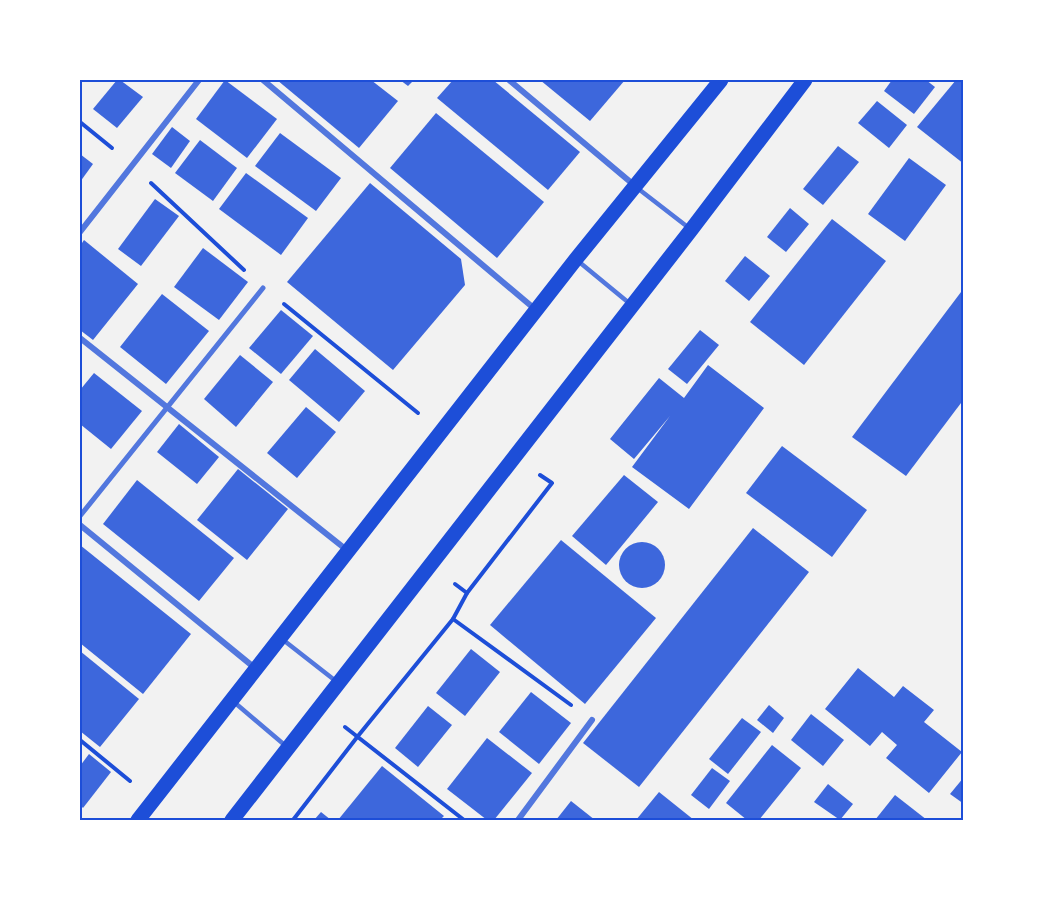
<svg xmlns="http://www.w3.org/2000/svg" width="1043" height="900" font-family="'DejaVu Sans',sans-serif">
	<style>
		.building { fill: #3d67dc }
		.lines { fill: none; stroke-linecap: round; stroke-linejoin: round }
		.path { stroke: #1d4ed8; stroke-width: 4 }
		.service { stroke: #5277de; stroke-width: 4.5 }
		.pedestrian { stroke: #5277de; stroke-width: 5 }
		.minor { stroke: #5277de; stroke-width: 6 }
		.primary { stroke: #1d4ed8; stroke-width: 15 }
		.neatline { fill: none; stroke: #1d4ed8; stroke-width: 2 }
	</style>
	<rect width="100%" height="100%" fill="#f2f2f2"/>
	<!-- building -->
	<g class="building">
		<polygon points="117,80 120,80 143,97 117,128 93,109"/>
		<polygon points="225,80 277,119 247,158 196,119"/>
		<polygon points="277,80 371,80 398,101 359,148"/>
		<polygon points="400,80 414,80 408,86"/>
		<polygon points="453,80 493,80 580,152 548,190 437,98"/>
		<polygon points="540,80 625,80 590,121"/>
		<polygon points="892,80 926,80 935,87 914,114 884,91"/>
		<polygon points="956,80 964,80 964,164 917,127"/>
		<polygon points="877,101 907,125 889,148 858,123"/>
		<polygon points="436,113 544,202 497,258 390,168"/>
		<polygon points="172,127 190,141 171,168 152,154"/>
		<polygon points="280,133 341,178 316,211 255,166"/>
		<polygon points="200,140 237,168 213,201 175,173"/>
		<polygon points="838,146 859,162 823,205 803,189"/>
		<polygon points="80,154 93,164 80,182"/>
		<polygon points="909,158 946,185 905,241 868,214"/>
		<polygon points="246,173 308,218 281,255 219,209"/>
		<polygon points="370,183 461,259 465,285 393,370 287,282"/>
		<polygon points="155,199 179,216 141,266 118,249"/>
		<polygon points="790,208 809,224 786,252 767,237"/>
		<polygon points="832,219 886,261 804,365 750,322"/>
		<polygon points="84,240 138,284 93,340 80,330 80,246"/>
		<polygon points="203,248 248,282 219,320 174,287"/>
		<polygon points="745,256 770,276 749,301 725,281"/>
		<polygon points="964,288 964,399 906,476 852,437"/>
		<polygon points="162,294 209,331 166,384 120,347"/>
		<polygon points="281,310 313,336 281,374 249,348"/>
		<polygon points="700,330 719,345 687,384 668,369"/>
		<polygon points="315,349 365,391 339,422 289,380"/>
		<polygon points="240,355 273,382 236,427 204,399"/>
		<polygon points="708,365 764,408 689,509 632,467 670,416 634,459 610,439 659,378 684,398"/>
		<polygon points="94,373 142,411 111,449 80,424 80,390"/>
		<polygon points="306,407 336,432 297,478 267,453"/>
		<polygon points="179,424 219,457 197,484 157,452"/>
		<polygon points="782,446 867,510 832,557 746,493"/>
		<polygon points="238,469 288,509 247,560 197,520"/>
		<polygon points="624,475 658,502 606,565 572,536"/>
		<polygon points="137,480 234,558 199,601 103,524"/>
		<polygon points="753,528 809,572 639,787 583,743"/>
		<polygon points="561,540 656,618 585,704 490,625"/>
		<circle cx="642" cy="565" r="23"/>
		<polygon points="80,545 191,634 143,694 80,643"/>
		<polygon points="471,649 500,672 465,716 436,693"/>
		<polygon points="80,651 139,699 100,747 80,731"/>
		<polygon points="858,668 894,697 903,686 934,710 924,722 962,752 929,793 886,758 897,745 882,732 870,746 825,709"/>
		<polygon points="531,692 571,723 539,764 499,732"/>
		<polygon points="769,705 784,718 773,733 757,720"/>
		<polygon points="428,706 452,725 418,767 395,748"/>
		<polygon points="811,714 844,740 823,766 791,740"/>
		<polygon points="742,718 761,732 728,774 709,759"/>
		<polygon points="487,738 532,773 494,820 487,820 447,789"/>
		<polygon points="772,745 801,768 759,820 747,820 726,803"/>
		<polygon points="89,754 111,772 83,808 80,805 80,766"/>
		<polygon points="382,766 444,816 440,820 338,820"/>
		<polygon points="712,768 730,781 709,809 691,795"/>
		<polygon points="964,777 964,804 950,794"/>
		<polygon points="828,784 853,804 840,820 814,802"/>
		<polygon points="659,792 694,820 636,820"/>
		<polygon points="895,795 927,820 875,820"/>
		<polygon points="571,801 595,820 556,820"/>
		<polygon points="321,812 331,820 314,820"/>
	</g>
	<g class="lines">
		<!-- path -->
		<g class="path">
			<polyline points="80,122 112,148"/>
			<polyline points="151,183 244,270"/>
			<polyline points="284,304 418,413"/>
			<polyline points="455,584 467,593"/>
			<polyline points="453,619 571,705"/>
			<polyline points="345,727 464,820"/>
			<polyline points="80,740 130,781"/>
			<polyline points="293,820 358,736 453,619 467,593 552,483 540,475"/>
		</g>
		<!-- service -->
		<g class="service">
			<polyline points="636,187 689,228"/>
			<polyline points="578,261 629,303"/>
			<polyline points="282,639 337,682"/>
			<polyline points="234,702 287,747"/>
		</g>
		<!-- pedestrian -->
		<polyline class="pedestrian" points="80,516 263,288"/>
		<!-- minor -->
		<g class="minor">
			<polyline points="263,80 536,310"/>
			<polyline points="509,80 634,185"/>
			<polyline points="80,232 199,80"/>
			<polyline points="80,338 348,551"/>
			<polyline points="80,525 256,669"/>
			<polyline points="518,820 592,720"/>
		</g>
		<!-- primary -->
		<g class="primary">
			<polyline points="138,820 576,259 721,80"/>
			<polyline points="232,820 691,230 805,80"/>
		</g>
	</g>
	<!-- border -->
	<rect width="1043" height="900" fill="none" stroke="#ffffff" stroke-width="162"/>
	<rect x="81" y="81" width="881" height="738" class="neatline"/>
</svg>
